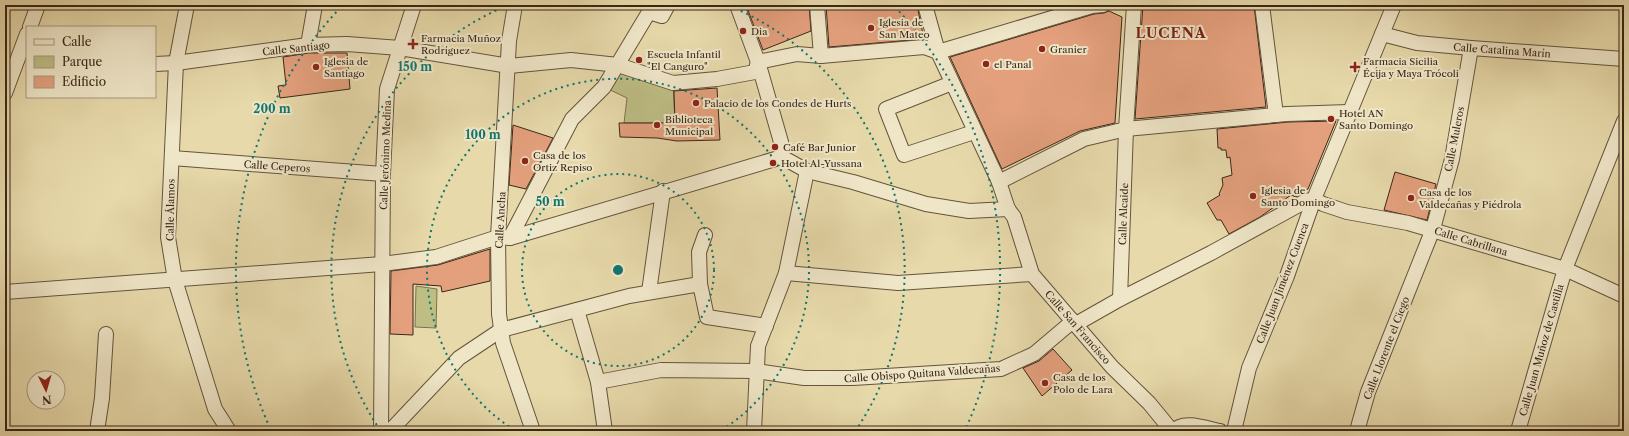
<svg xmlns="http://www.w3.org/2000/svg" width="1629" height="436" font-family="'Libre Caslon Text',serif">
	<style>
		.green { fill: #bdbd84; stroke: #7b724e }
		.building { fill: #e4a07d; stroke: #392718 }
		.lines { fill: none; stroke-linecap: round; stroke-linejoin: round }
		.minor-casing { stroke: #64543c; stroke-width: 16 }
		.minor { stroke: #efe6c8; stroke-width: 14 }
		.ring { fill: none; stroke: #0f766e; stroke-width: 2; stroke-dasharray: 2 4 }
		.poi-dot { fill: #8f2418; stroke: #efe6c8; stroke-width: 1.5 }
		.labels { text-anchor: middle; stroke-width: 4; stroke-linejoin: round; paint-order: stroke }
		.poi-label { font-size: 10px; fill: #392718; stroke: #efe6c8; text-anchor: start }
		.street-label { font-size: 10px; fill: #392718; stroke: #efe6c8 }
		.district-label { font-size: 14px; font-weight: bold; letter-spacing: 1px; fill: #7a1f14; stroke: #efe6c8 }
		.centre { fill: #0f766e; stroke: #efe6c8; stroke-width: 2 }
		.ring-label { font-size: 12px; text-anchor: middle; font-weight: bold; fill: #0f766e; stroke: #efe6c8; stroke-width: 4; stroke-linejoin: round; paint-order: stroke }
	</style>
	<rect width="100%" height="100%" fill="#e7d9aa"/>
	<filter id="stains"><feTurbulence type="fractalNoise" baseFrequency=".005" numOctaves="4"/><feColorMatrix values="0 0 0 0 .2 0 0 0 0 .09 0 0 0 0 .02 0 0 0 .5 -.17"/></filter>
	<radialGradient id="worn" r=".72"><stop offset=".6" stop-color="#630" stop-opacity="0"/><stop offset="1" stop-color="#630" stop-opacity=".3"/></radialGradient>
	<!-- green -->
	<g class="green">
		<polygon points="618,65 673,83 675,123 624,123 627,98 604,87"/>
		<polygon points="416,286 437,289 436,328 415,327"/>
	</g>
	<!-- building -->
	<g class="building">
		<polygon points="746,5 809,5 811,31 763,50"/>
		<polygon points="826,5 917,5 924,39 829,47"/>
		<polygon points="1143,5 1254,5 1266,107 1135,119"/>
		<polygon points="1109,11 1122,17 1115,123 1080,131 1002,169 950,57 1094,14 1104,13"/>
		<polygon points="309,53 347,53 350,89 280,98 278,86 286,85 283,57"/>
		<polygon points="717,88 720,140 677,141 657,138 620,137 619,123 675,123 674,91"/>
		<polygon points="1336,121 1308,189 1296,197 1291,195 1260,217 1229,234 1221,220 1217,220 1207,203 1220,195 1219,194 1223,185 1222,178 1232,175 1230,157 1227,158 1226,150 1221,150 1221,148 1218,148 1217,129 1288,122"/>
		<polygon points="513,125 553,138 526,189 509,185"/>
		<polygon points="1395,172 1436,184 1427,220 1384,210"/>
		<polygon points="490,249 490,281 442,292 441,286 413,284 413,335 390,334 391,271 438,265"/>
		<polygon points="1053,349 1072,370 1042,396 1023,368 1039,361"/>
	</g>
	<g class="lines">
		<defs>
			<g id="minor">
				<polyline points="187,5 176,63 168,237 175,280 215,409 229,431"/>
				<polyline points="515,5 509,41 498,237 499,314 503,343 533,431"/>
				<polyline points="737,5 758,62 781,142 782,157 807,171 853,182 926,204 969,211 1008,209"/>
				<polyline points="817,5 821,56"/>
				<polyline points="925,5 938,52 999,182 1008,209"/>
				<polyline points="1262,5 1276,115"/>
				<polyline points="30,27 38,5"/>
				<polyline points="1382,34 1417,43 1471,48 1624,59"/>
				<polyline points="308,45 315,5"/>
				<polyline points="938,52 1092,6 1103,5"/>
				<polyline points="758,62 797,54 821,56 924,47 938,52"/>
				<polyline points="155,64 176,63 308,45 347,44 400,48 509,66 571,60 618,65 673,83 717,79 755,72 758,62"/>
				<polyline points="952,83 886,109 904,155 974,132"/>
				<polyline points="5,93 27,34"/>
				<polyline points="172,158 383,174"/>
				<polyline points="999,182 1084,139 1126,129 1287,114 1349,112"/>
				<polyline points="1008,209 1014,217 1032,274 1112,367 1149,403 1172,431"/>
				<polyline points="510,238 572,119 604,87 649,12 662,16 668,5"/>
				<polyline points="786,273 898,283 1032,274"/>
				<polyline points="700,284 699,252 705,235"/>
				<polyline points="5,292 382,264 436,257 498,237 510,238 782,157"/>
				<polyline points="649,292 663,191"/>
				<polyline points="1120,299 1126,129 1134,5"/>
				<polyline points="577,310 598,382 605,431"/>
				<polyline points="1076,324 1120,299 1211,253 1304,202 1314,199 1323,204 1347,212 1408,223 1565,269 1624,296"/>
				<polyline points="598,382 661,370 756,371 804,378 853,378 1001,369 1034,354 1073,321"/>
				<polyline points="97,431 102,398 106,334"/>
				<polyline points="381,431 383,174 387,89 414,5"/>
				<polyline points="390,431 459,358 501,330 629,296 700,284 707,317 766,326"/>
				<polyline points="754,431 758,346 786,273 807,171"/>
				<path d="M1174,431C1183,419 1208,429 1220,431"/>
				<polyline points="1234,431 1249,368 1287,276 1314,199 1394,5"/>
				<polyline points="1357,431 1368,392 1433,229 1452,159 1471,48"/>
				<polyline points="1518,431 1565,269 1624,121"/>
			</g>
		</defs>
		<!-- minor casing -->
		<use href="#minor" class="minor-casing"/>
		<!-- minor -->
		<use href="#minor" class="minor"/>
	</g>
	<!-- distance rings -->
	<g class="ring">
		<circle cx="618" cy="270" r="96"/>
		<path d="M514 430A191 191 0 1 1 722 430"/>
		<path d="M380 430A287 287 0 0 1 506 6M730 6A287 287 0 0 1 856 430"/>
		<path d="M270 428A382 382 0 0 1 341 7M895 7A382 382 0 0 1 966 428"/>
	</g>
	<!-- markers -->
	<g class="poi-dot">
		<circle cx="871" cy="28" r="4"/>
		<circle cx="743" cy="31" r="4"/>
		<path d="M411 38h4v4h4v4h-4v4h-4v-4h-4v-4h4z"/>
		<circle cx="1042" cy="49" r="4"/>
		<circle cx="639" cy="60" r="4"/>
		<circle cx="986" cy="64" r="4"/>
		<circle cx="316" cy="67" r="4"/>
		<path d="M1353 61h4v4h4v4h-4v4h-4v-4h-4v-4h4z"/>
		<circle cx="696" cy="103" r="4"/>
		<circle cx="1331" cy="119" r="4"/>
		<circle cx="657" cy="125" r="4"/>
		<circle cx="775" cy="147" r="4"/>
		<circle cx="525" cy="161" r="4"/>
		<circle cx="773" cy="163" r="4"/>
		<circle cx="1253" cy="196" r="4"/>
		<circle cx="1411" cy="198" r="4"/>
		<circle cx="1045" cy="383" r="4"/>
	</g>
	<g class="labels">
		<!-- poi labels -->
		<g class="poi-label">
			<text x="879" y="26">Iglesia de<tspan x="879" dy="12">San Mateo</tspan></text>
			<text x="751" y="35">Dia</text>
			<text x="421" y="42">Farmacia Muñoz<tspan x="421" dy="12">Rodríguez</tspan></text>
			<text x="1050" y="53">Granier</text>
			<text x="647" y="58">Escuela Infantil<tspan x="647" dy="12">"El Canguro"</tspan></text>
			<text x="324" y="65">Iglesia de<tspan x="324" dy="12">Santiago</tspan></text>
			<text x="1363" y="65">Farmacia Sicilia<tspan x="1363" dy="12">Écija y Maya Trócoli</tspan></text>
			<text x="994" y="68">el Panal</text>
			<text x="704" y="107">Palacio de los Condes de Hurts</text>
			<text x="1339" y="117">Hotel AN<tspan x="1339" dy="12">Santo Domingo</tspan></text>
			<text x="665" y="123">Biblioteca<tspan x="665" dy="12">Municipal</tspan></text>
			<text x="783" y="151">Café Bar Junior</text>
			<text x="533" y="159">Casa de los<tspan x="533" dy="12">Ortiz Repiso</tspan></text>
			<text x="781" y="167">Hotel Al-Yussana</text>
			<text x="1261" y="194">Iglesia de<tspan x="1261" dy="12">Santo Domingo</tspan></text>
			<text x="1419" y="196">Casa de los<tspan x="1419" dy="12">Valdecañas y Piédrola</tspan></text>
			<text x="1053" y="381">Casa de los<tspan x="1053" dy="12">Polo de Lara</tspan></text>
		</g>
		<!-- street labels -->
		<g class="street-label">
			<text transform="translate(296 48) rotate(-6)" y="4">Calle Santiago</text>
			<text transform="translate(1502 50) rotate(4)" y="4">Calle Catalina Marín</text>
			<text transform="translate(1454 139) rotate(-79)" y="4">Calle Muleros</text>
			<text transform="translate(385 155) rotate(-88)" y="4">Calle Jerónimo Medina</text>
			<text transform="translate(277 166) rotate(4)" y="4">Calle Ceperos</text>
			<text transform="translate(170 210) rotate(-89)" y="4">Calle Álamos</text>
			<text transform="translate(1123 214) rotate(-88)" y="4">Calle Alcaide</text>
			<text transform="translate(500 220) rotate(-87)" y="4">Calle Ancha</text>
			<text transform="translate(1471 241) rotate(17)" y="4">Calle Cabrillana</text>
			<text transform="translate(1282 283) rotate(-69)" y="4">Calle Juan Jiménez Cuenca</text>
			<text transform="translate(1078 327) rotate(49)" y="4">Calle San Francisco</text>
			<text transform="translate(1386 348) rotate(-69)" y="4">Calle Llorente el Ciego</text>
			<text transform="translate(1541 350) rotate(-74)" y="4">Calle Juan Muñoz de Castilla</text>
			<text transform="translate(922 373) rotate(-4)" y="4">Calle Obispo Quitana Valdecañas</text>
		</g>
		<!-- district labels -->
		<g class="district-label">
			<text x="1171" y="38">LUCENA</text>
		</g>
	</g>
	<circle cx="618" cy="270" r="6" class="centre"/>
	<g class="ring-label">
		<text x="415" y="71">150 m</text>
		<text x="272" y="113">200 m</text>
		<text x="483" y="139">100 m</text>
		<text x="550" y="206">50 m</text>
	</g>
	<!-- margin -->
	<rect width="1629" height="436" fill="none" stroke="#e7d9aa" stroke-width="20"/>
	<rect x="6" y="6" width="1617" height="424" fill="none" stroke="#392718" stroke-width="2"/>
	<rect x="10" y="10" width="1609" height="416" fill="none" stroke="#392718"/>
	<!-- legend -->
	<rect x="26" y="26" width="130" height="72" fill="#efe6c8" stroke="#a69a82"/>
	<rect x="34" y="39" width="20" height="6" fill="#efe6c8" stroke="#a69a82"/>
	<text x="62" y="46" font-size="12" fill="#392718">Calle</text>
	<rect x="34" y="56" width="20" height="12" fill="#bdbd84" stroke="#a69a82"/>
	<text x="62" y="66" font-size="12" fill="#392718">Parque</text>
	<rect x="34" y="76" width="20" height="12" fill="#e4a07d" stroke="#a69a82"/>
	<text x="62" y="86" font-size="12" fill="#392718">Edificio</text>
	<!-- north arrow -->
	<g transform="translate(46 390) rotate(175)"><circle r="19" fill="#efe6c8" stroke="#a69a82"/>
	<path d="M0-3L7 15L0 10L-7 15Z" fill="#8f2418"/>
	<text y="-6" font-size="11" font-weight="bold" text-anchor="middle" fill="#392718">N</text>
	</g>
	<rect width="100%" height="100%" filter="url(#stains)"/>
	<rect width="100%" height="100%" fill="url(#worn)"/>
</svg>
